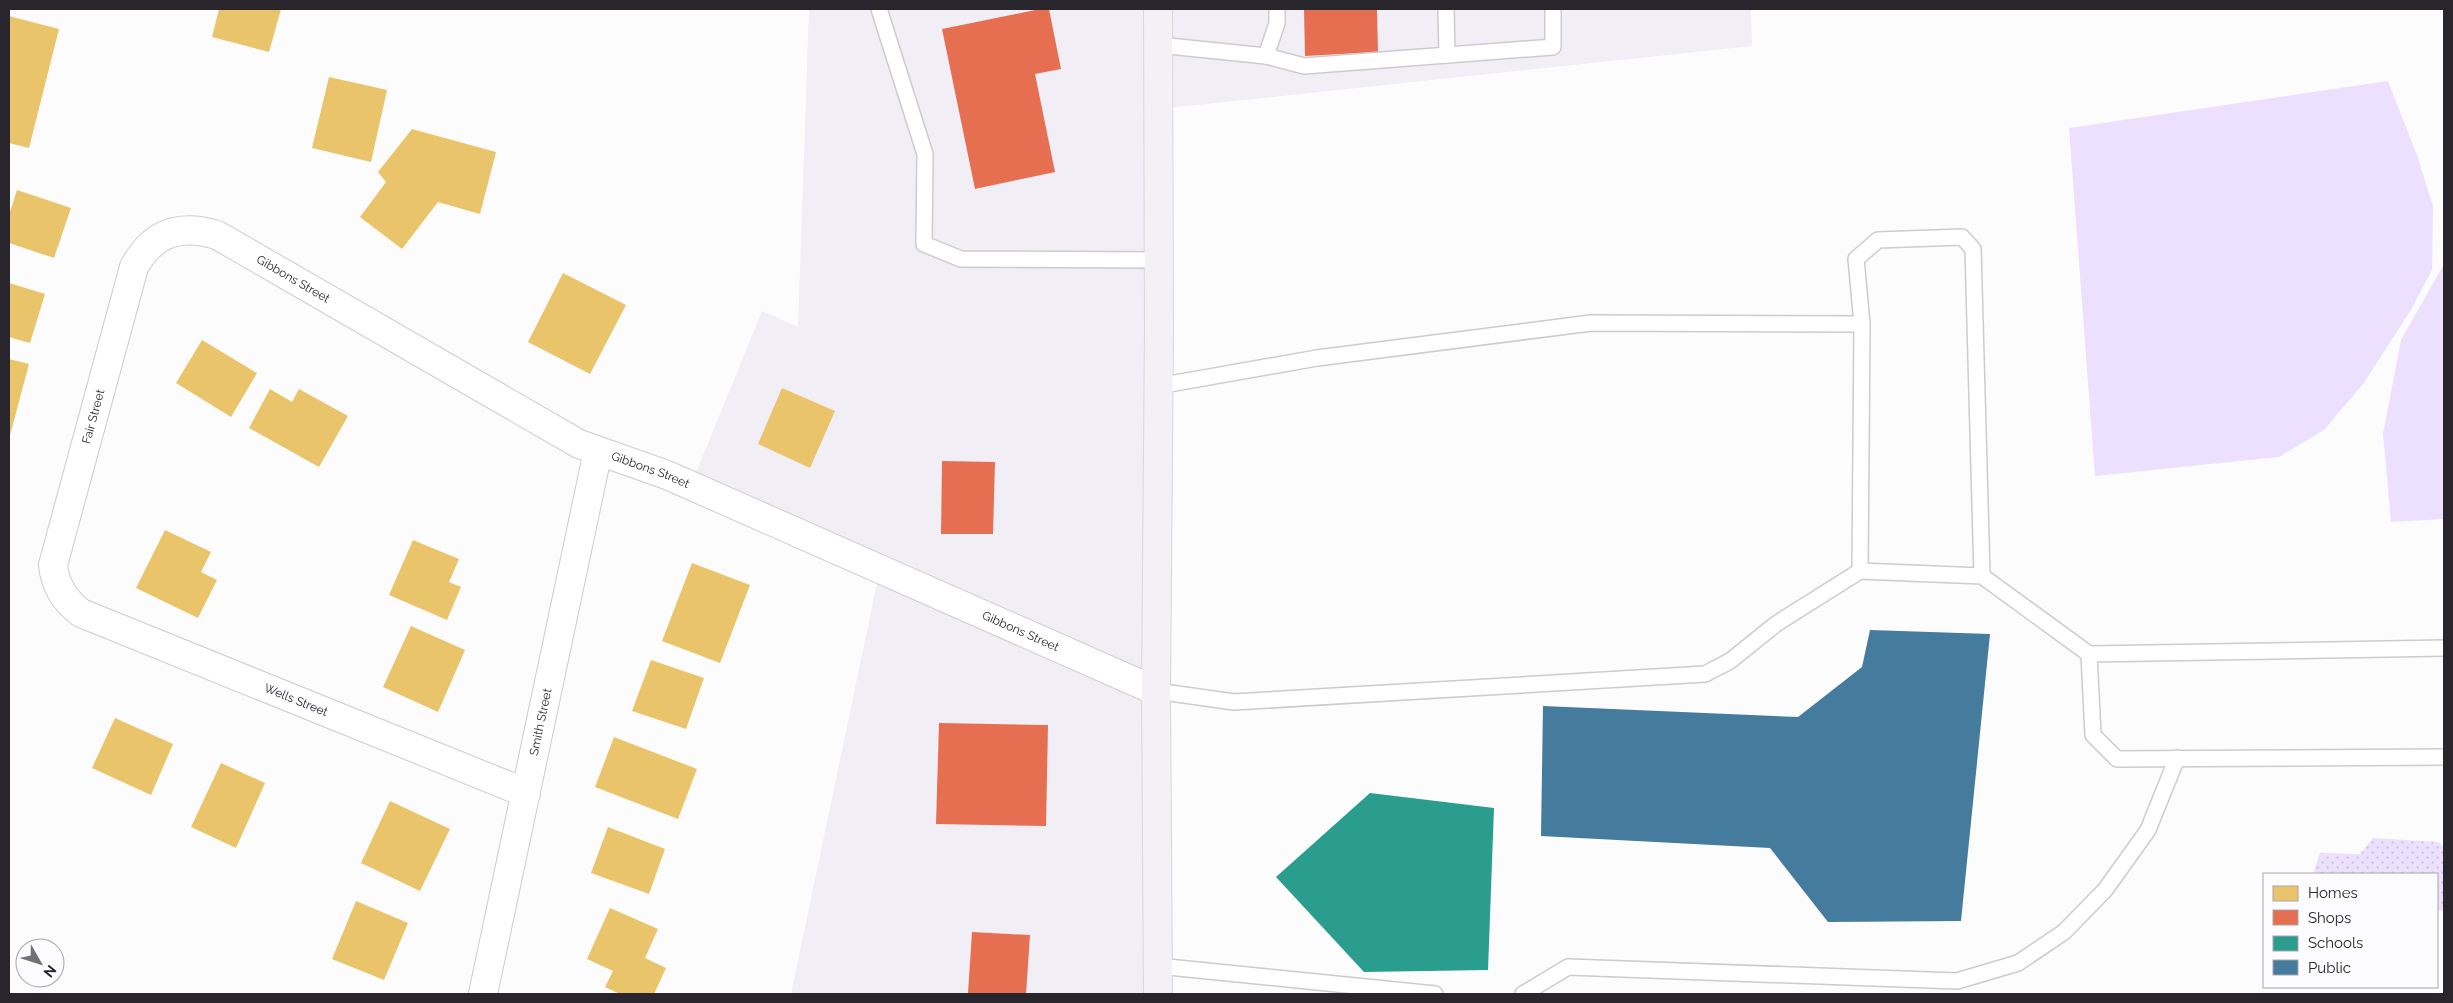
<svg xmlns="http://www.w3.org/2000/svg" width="2453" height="1003" font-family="Raleway,sans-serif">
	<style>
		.built { fill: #f1eef6 }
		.grass { fill: #ece0fe }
		.park { fill: url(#park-dots) }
		.homes { fill: #e9c46a }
		.shops { fill: #e76f51 }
		.schools { fill: #2a9d8f }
		.public { fill: #457b9d }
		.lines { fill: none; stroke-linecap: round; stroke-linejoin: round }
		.service-casing { stroke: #ccccce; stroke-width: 18 }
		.minor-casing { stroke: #ccccce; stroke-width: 30 }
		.primary-casing { stroke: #d7d7d8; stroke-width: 30 }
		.service { stroke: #fff; stroke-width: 15 }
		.minor { stroke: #fff; stroke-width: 28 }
		.primary { stroke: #f3f1f6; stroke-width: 28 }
		.labels { text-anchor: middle; stroke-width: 5; stroke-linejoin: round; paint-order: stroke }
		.street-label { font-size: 12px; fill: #28262c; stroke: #fcfbfe }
	</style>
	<defs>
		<pattern id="park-dots" width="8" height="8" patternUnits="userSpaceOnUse" patternTransform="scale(1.25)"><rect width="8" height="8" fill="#ece0fe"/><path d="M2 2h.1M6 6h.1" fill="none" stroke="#cac0da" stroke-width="1.8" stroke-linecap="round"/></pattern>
	</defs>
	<rect width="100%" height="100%" fill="#fcfcfd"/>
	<!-- built -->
	<polygon class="built" points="809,9 1751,9 1752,46 1159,109 1158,994 791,994 880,569 691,485 762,311 798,327"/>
	<!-- grass -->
	<g class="grass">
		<polygon points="2388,81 2418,158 2433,206 2432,270 2411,310 2363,384 2324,430 2279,457 2095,476 2069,128"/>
		<polygon points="2444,264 2444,519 2391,522 2383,434 2401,340"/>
	</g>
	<!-- park -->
	<polygon class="park" points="2373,838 2438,842 2444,847 2444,911 2437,910 2437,874 2313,874 2320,853 2360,854"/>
	<!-- homes -->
	<g class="homes">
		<polygon points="219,9 281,9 269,52 212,37"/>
		<polygon points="9,16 59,29 29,148 9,143"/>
		<polygon points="329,77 387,90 371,162 312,148"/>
		<polygon points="412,129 496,152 480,214 438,202 402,249 360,217 386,182 378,172"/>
		<polygon points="17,190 71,208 54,258 9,243 9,215"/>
		<polygon points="563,273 626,305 590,374 528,342"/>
		<polygon points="9,283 45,294 30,343 9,337"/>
		<polygon points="202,340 257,373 231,417 176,383"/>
		<polygon points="9,359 29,364 9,439"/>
		<polygon points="782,388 835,411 810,468 758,444"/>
		<polygon points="270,389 292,402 299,389 348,416 319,467 249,428"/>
		<polygon points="165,530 211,552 201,572 217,580 198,618 136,588"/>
		<polygon points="413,540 459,559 449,582 461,587 447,620 389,595"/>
		<polygon points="692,563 750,585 720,663 662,641"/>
		<polygon points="411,626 465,650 438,712 383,687"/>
		<polygon points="651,660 704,678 686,729 632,711"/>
		<polygon points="115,718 173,744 151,795 92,768"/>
		<polygon points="614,737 697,769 678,819 595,787"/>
		<polygon points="221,763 265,783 236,848 191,827"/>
		<polygon points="390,801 450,829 420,891 361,863"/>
		<polygon points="608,827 665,849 649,894 591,873"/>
		<polygon points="356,901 408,923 384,980 332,959"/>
		<polygon points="610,908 658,929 645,958 666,968 654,994 620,994 605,987 613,971 587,959"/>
	</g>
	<!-- shops -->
	<g class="shops">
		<polygon points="1040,9 1049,9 1061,69 1035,74 1055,172 975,189 942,29"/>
		<polygon points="1304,9 1377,9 1378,52 1305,56"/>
		<polygon points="942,461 995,462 993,534 941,534"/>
		<polygon points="939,723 1048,725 1046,826 936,824"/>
		<polygon points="972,932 1030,935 1026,994 968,993"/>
	</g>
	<!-- schools -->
	<polygon class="schools" points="1370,793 1494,808 1488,970 1364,972 1276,877"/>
	<!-- public -->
	<polygon class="public" points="1870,630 1990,634 1961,921 1828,922 1770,848 1541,836 1543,706 1798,717 1862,667"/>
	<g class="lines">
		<defs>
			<g id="service">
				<polyline points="879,9 925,154 924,244 961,259 1157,260"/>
				<polyline points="1446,9 1447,55"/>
				<polyline points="1159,45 1266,56 1304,66 1553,47 1553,9"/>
				<polyline points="1266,56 1277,23 1277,9"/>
				<polyline points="1158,386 1317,358 1591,323 1862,324"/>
				<polyline points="1860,571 1862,324 1856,259 1878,240 1962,237 1973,249 1982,576"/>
				<polyline points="2089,654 2093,735 2117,759 2444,757"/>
				<polyline points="1156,691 1234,702 1705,674 1730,661 1776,624 1860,571 1982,576 2089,654 2444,648"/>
				<polyline points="1158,966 1435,994"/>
				<polyline points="1523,994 1568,967 1957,981 2018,963 2064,932 2105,890 2148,830 2177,758"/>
			</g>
			<g id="minor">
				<path id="s1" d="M526,793L81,613C65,601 55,585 53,565L134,267C153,232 181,224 217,235L579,444L667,475L1156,691"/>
				<path id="s2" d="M483,994L598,451"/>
			</g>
			<polyline id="primary" points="1158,994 1156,691 1159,331 1158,9"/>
		</defs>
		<!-- service casing -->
		<use href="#service" class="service-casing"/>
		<!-- minor casing -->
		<use href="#minor" class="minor-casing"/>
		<!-- primary casing -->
		<use href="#primary" class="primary-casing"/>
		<!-- service -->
		<use href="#service" class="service"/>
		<!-- minor -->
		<use href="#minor" class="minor"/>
		<!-- primary -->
		<use href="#primary" class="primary"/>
	</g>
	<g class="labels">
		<!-- street labels -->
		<g class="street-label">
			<text dy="4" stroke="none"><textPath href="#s1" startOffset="1032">Gibbons Street</textPath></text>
			<text dy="4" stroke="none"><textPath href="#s1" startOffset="691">Fair Street</textPath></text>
			<text dy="4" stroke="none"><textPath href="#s1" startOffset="1438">Gibbons Street</textPath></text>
			<text dy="4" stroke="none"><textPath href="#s1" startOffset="1842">Gibbons Street</textPath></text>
			<text transform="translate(296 700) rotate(22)" y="4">Wells Street</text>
			<text dy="4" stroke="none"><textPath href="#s2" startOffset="278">Smith Street</textPath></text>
		</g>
	</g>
	<!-- border -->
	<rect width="2453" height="1003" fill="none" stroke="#28262c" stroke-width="20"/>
	<!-- legend -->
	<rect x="2263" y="873" width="175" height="115" fill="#fcfbfe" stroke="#a7a6aa"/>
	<rect x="2273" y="886" width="25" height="15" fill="#e9c46a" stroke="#a7a6aa"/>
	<text x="2308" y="898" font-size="15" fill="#28262c">Homes</text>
	<rect x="2273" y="910" width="25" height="15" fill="#e76f51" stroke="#a7a6aa"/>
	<text x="2308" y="923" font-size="15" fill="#28262c">Shops</text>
	<rect x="2273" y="936" width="25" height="15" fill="#2a9d8f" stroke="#a7a6aa"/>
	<text x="2308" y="948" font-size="15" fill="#28262c">Schools</text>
	<rect x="2273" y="960" width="25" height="15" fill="#457b9d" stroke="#a7a6aa"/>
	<text x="2308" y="973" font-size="15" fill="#28262c">Public</text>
	<!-- north arrow -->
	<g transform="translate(40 963) rotate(129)"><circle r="24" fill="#fcfbfe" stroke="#a7a6aa"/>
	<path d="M0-4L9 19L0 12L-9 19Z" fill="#727175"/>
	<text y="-8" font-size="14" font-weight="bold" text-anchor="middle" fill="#28262c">N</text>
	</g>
</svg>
